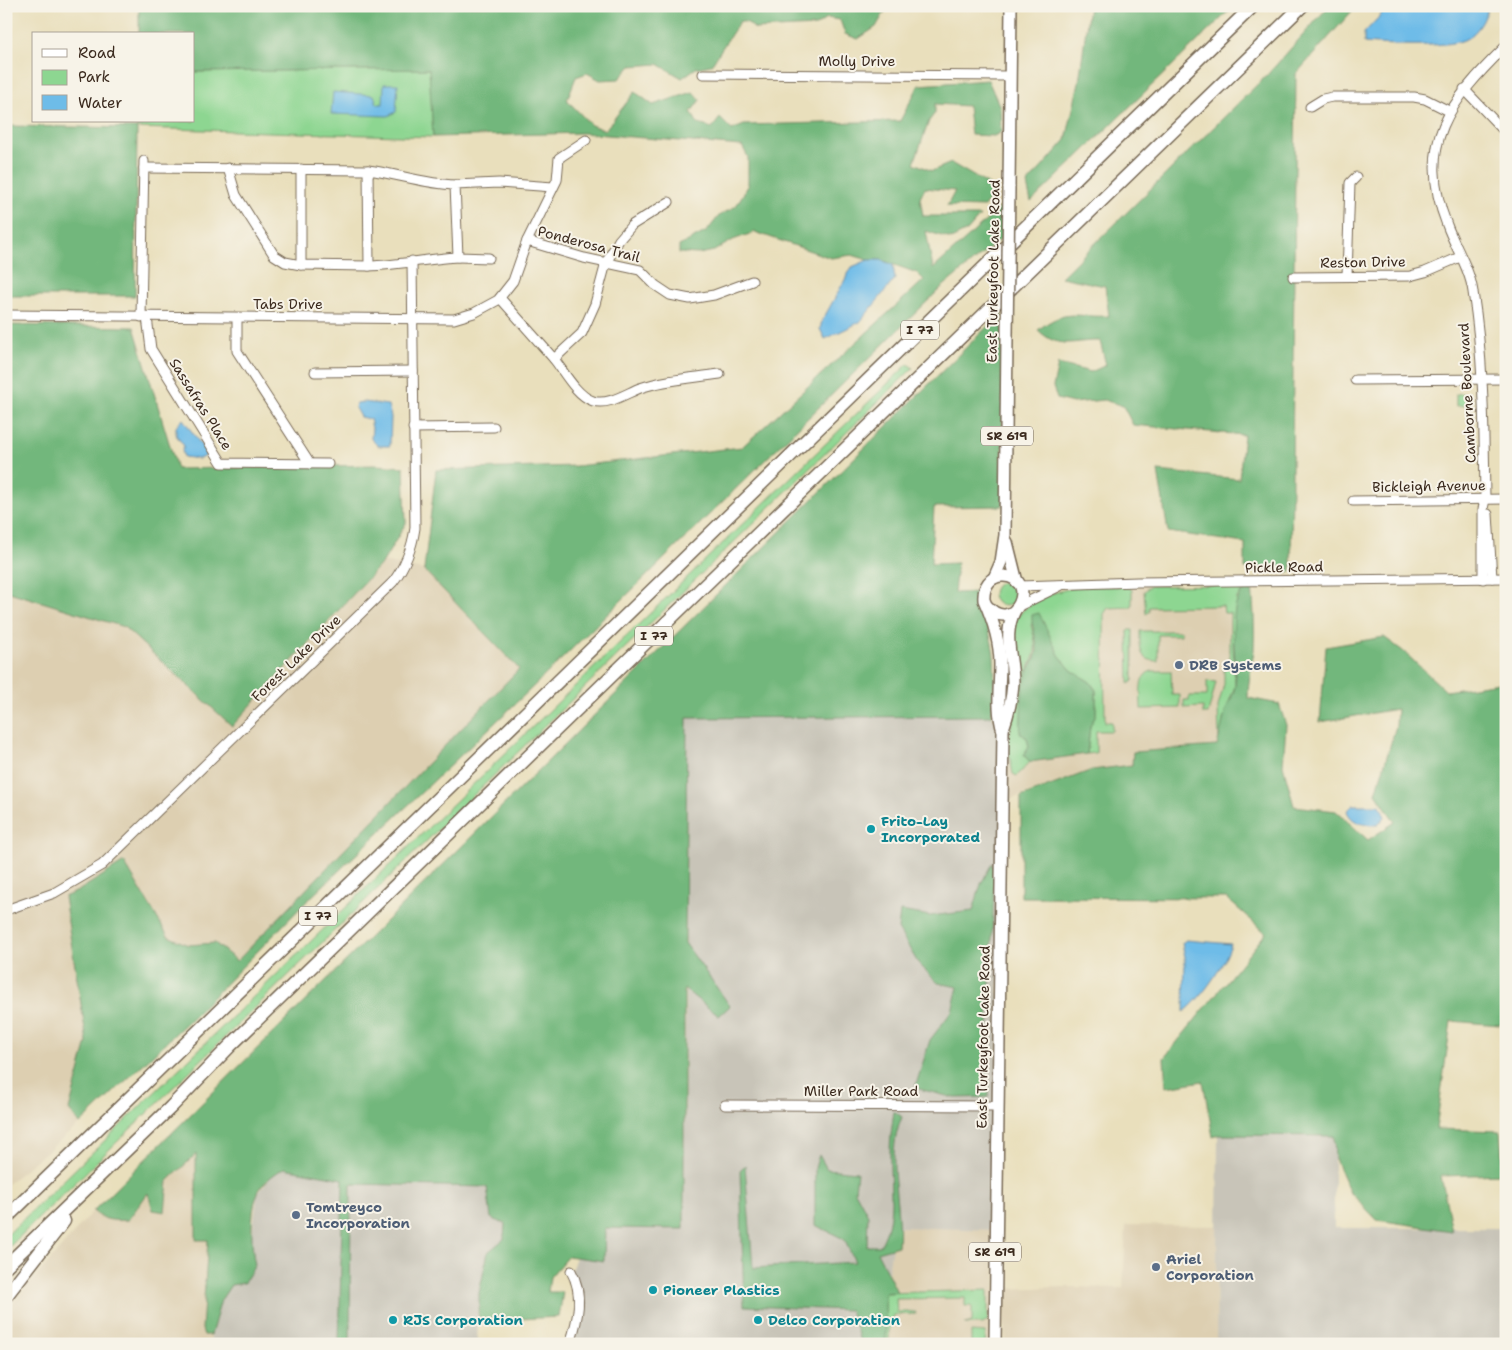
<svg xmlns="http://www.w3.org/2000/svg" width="1512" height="1350" font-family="'Shantell Sans',sans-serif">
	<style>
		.built { fill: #ddcfb1 }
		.industrial { fill: #c8c4b8 }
		.green { fill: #8dd691; stroke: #648058 }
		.forest { fill: #72b77b; stroke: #56704c }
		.water { fill: #6ebce8; stroke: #547383 }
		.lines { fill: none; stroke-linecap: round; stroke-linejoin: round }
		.minor-casing { stroke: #786955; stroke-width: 11 }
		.major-casing { stroke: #786955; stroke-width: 14 }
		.highway-casing { stroke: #786955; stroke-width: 15 }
		.minor { stroke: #fff; stroke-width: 9 }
		.major { stroke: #fff; stroke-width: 11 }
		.highway { stroke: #fff; stroke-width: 12 }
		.major-bridge-casing { stroke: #786955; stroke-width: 14; stroke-linecap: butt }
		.major-bridge { stroke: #fff; stroke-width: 11 }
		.service-dot { fill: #5c6f8a; stroke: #f7f3e8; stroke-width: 2 }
		.culture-dot { fill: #0f9aa8; stroke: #f7f3e8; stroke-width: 2 }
		.labels { text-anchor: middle; stroke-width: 4; stroke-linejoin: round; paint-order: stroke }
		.shield { fill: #f7f3e8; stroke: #73665b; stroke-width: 1 }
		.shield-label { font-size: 12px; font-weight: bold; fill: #3b2a1e }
		.street-label { font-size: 14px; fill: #3b2a1e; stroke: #f7f3e8 }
		.service-label { font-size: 14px; font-weight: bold; fill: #4e5e75; stroke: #f7f3e8; text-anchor: start }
		.culture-label { font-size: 14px; font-weight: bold; fill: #0d838f; stroke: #f7f3e8; text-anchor: start }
	</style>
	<rect width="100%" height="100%" fill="#f7f3e8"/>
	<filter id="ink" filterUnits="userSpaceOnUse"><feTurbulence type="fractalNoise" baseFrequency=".02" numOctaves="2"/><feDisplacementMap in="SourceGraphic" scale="10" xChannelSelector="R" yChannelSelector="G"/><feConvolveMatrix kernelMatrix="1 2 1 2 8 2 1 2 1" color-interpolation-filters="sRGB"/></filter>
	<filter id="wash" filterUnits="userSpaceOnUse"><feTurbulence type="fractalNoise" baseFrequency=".0096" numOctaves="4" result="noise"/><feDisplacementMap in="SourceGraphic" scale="20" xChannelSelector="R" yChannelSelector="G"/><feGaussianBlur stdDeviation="1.12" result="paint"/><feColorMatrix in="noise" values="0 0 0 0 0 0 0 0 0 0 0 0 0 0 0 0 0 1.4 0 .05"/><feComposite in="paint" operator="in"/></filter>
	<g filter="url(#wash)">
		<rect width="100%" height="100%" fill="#e9dfbc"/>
		<!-- built -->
		<g class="built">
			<polygon points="383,562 424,570 519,669 80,1124 6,1185 6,591 124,627 232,726"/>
			<polygon points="1238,585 1245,588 1237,598 1233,645 1217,746 1134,752 1133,765 1092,770 1008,800 1008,748 1016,659 1082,586"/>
			<polygon points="196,1153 196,1240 208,1239 202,1329 204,1335 211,1335 209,1344 6,1344 6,1314 10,1306 93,1211 100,1217 137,1209 148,1193 168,1181"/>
			<polygon points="1126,1225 1217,1226 1216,1344 1006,1344 1002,1289 1062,1287 1123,1288"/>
			<polygon points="895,1227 995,1230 995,1344 886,1344 885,1293"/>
		</g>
		<!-- industrial -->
		<g class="industrial">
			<polygon points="992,716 1003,731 995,1230 895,1227 885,1293 886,1344 570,1344 579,1307 571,1271 576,1257 604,1260 605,1228 684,1229 687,718"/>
			<polygon points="1218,1135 1334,1136 1334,1228 1502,1228 1503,1344 1216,1344"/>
			<polygon points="284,1168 343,1179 339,1344 209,1344 221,1300 231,1285 255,1265 251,1245 257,1195 270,1177"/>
			<polygon points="351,1184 487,1187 491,1218 505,1224 504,1239 488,1252 479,1293 477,1344 350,1344"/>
		</g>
		<!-- green -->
		<g class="green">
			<polygon points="430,69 433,137 137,128 137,121 194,121 194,72"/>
			<polygon points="908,364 913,368 6,1250 6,1236"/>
			<polygon points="1469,393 1469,405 1456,406 1456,394"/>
			<circle cx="1005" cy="594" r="12"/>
			<polygon points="1238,585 1245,588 1237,598 1233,645 1235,686 1225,712 1219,740 1218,707 1224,684 1224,663 1230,661 1230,613 1224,613 1223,606 1149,607 1149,612 1146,614 1144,591 1150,586"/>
			<path d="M1082,586H1127L1132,590V607L1108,608L1104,614L1105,722H1112V731H1096V753L1087,754L1090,726L1096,714V690L1090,682L1071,670L1059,655L1038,613L1031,625C1042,660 1029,656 1024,685C1021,701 1022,717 1020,733L1027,738L1029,747L1024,755L1030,762L1017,776L1013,774L1008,748L1014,702V623C1026,598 1057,591 1082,586Z"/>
			<polygon points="1128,630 1133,630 1133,681 1129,684"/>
			<path d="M1140,631H1181V635H1158V661C1138,661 1140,647 1140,631Z"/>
			<path d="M1152,671H1171L1172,695H1180V708L1141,709C1141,696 1137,675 1152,671Z"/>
			<polygon points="1207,681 1216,682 1208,714 1203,714 1203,707 1184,708 1184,700 1189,700 1189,696 1207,696"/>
			<polygon points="988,1290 988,1320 983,1324 965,1324 972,1322 972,1306 965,1306 965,1298 896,1299 897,1312 915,1312 915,1314 894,1315 889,1331 889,1344 886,1344 885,1293"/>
			<polygon points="971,1332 986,1333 985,1344 971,1344"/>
		</g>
		<!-- forest -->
		<g class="forest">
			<polygon points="139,6 888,6 876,27 858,39 845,34 840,20 827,18 816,26 755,29 748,23 740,21 711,65 696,68 682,78 658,64 631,66 619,79 600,80 587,73 576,77 567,100 591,125 605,130 635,92 653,105 693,92 700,100 691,112 698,124 712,128 720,118 732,130 744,125 900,121 919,85 988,80 1000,107 1001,132 994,136 971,135 968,106 935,104 935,113 929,121 914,163 932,171 951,163 989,185 992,196 984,207 947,206 955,191 925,188 920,198 923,216 980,216 967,231 951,239 926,231 933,269 1002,206 1002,238 941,288 535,685 307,901 194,1016 80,1124 69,1110 87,1042 64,897 78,891 124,862 168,936 188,945 215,943 237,961 519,669 424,570 436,470 576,466 742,447 924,280 917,273 881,260 868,260 852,255 831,258 755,232 733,240 714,251 699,254 679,253 679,246 707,231 719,216 736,206 748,186 748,157 742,146 583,133 433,137 429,69 194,72 194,34 139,34"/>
			<polygon points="1089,6 1234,6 1031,202 1027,184 1066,140 1079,82"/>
			<path d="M1329,6H1341L1353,10L1296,74L1291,572L1245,569V543L1168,532L1158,471L1239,479L1244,435L1133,425L1123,406L1104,400L1073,403L1057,399L1053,387L1058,364L1091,372L1106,365L1100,341C1073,340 1060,351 1038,330C1067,307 1076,318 1109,316L1105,286L1061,277L1268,74Z"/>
			<polygon points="6,126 137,128 135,296 6,296"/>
			<path d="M1002,312L1003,506L934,507L931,564L957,563L954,593L978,592C981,613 990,628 993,649C997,670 992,695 992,716L687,718L685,943L730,1006L719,1016L684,989V1229L605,1228L604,1261L568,1256L550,1277L548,1292H563L559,1317L479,1321V1293L488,1252L504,1239L505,1224L491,1218L487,1187L351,1184L350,1344H339L343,1179L284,1168C274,1174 261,1183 257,1195C250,1213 251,1247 255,1265L244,1283L231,1285L221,1300L211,1335H204L202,1329L208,1240H196V1154L168,1181L165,1212L153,1210L148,1193L128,1220C114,1221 104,1221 93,1211Z"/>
			<polygon points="6,325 134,327 177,469 376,465 404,467 406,523 383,562 232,726 124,627 6,591"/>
			<path d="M1252,587C1254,608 1255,629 1254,650C1252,666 1248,681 1248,698L1279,704L1286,725L1283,765L1294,806L1336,811L1368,840L1395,822L1376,793L1396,726L1397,709L1320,722L1326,647L1384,637L1403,651L1446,691L1506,682V1021L1500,1025L1451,1021L1436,1129L1500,1131L1503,1174L1441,1176L1452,1231L1377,1220L1349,1191L1335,1159L1334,1136L1218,1135L1213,1137L1203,1081L1166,1087L1164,1058L1266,933L1226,898L1021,897V797L1092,770L1132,765L1133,752L1217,746C1220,735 1222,723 1225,712C1228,704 1233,696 1235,687C1239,664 1221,593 1252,587Z"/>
			<path d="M1039,613L1059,655L1071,670L1090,682L1096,691V714L1090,726L1087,754L1030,762L1024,755L1029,747L1027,738L1020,733C1022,716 1020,695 1025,679C1028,669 1036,660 1037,650C1037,638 1031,627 1032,615Z"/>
			<polygon points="992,863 995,872 988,1024 989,1097 955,1098 915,1088 930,1040 952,1011 958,987 938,983 918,963 898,929 900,911 930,916 973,911 981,884"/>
			<path d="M894,1111L902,1117C884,1158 902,1203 898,1246L877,1252L897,1292L885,1293L886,1344H861L850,1310L744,1306L740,1170L745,1165L753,1268L855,1262L844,1239L815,1225V1168L819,1155L827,1169L857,1172L855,1191L868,1215L867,1246H880C897,1217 889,1186 890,1154C890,1140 892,1125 894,1111Z"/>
		</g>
		<!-- water -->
		<g class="water">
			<path d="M1385,6H1488C1486,19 1477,34 1464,40C1445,48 1386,45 1364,43V33L1380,16Z"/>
			<polygon points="384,84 398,84 396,112 388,116 331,114 333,92 374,95 377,104 383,104"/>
			<polygon points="868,260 881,260 893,265 895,279 860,322 825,339 820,329 822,321 852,267"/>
			<polygon points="364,402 388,405 391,417 390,446 378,446 371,439 372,428 370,419 360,417 355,408 356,403"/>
			<polygon points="183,419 206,452 206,456 199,459 184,457 182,451 184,446 176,435 176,427"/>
			<path d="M1353,805H1380L1385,817L1378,825C1365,825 1352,824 1347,811Z"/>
			<path d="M1186,940L1231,944C1225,965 1201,999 1184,1012L1185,957L1182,943Z"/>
		</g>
	</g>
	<g filter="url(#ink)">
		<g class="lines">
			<defs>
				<g id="minor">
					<polyline points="703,74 1010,76"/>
					<polyline points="1464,89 1506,133"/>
					<polyline points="1310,107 1323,99 1332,97 1414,97 1425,99 1449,111"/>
					<polyline points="144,168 368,170"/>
					<polyline points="228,168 236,195 274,255 285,262 301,265"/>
					<polyline points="301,169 301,265 369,266"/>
					<path d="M455,185C425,184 398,174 368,170L369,266C399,265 427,259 458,257"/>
					<polyline points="527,241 584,258 640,270 655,285 670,295 690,299 714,295 752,281"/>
					<polyline points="489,258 458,257 455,185 499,183 553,187"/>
					<polyline points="1347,276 1350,183 1356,177"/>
					<polyline points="1293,277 1410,276 1425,272 1460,257"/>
					<polyline points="500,298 554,359 582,333 595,304 606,263 619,240 632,225 669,202"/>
					<polyline points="6,315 454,319 474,313 498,300 513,281 527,241 557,180 559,158 586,140"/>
					<polyline points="141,317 144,161"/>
					<polyline points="147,317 151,349 222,463 328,464"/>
					<polyline points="237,318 237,351 310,464"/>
					<path d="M554,359C564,372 577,396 593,401C608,406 627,393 640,388C666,379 694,378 720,374"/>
					<polyline points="315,372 413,371"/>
					<polyline points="1355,380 1506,379"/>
					<polyline points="413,428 494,427"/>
					<polyline points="1353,501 1506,499"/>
					<polyline points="1488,514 1492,578"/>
					<path d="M1483,579V509L1485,499C1484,430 1484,360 1473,292C1470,269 1455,247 1447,225C1415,144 1450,101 1506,46"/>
					<polyline points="1020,586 1138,582 1506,578"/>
					<polyline points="1019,606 1060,586"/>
					<path d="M6,910L54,893L102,865L393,582C406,565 412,549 415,528L412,261"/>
					<polyline points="725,1105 997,1106"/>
					<path d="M570,1344C578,1319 584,1294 571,1271"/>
				</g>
				<g id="major">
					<polyline points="1009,188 1011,6"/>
					<polyline points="1007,542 1017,582"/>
					<polyline points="994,578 1001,562 1005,535 1007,336"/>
					<path d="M987,606C1015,637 1040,578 1004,576C990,575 983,587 984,600C993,620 1000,642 1000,664C1000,687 996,709 1003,731L995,1344"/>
					<path d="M1003,729C1008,715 1012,698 1013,683C1013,656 1002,636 1015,610"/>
				</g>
				<g id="highway">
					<polyline points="6,1218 1253,6"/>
					<polyline points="6,1266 171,1107 230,1046 1302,6"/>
					<polyline points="6,1296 64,1221"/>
				</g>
			</defs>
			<!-- minor casing -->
			<use href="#minor" class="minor-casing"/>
			<!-- major casing -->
			<use href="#major" class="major-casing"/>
			<!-- highway casing -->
			<use href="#highway" class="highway-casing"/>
			<!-- minor -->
			<use href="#minor" class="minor"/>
			<!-- major -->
			<use href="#major" class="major"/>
			<!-- highway -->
			<use href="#highway" class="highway"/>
			<defs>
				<polyline id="major-bridge" points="1007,336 1009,188"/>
			</defs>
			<!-- major-bridge casing -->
			<use href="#major-bridge" class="major-bridge-casing"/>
			<!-- major-bridge -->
			<use href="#major-bridge" class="major-bridge"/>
		</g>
	</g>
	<!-- markers -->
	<g class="service-dot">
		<circle cx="1179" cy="665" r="5"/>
		<circle cx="296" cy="1215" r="5"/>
		<circle cx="1156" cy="1267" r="5"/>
	</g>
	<g class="culture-dot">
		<circle cx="871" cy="829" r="5"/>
		<circle cx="653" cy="1290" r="5"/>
		<circle cx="393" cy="1320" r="5"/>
		<circle cx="758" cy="1320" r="5"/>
	</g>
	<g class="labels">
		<!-- shield labels -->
		<g class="shield">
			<rect x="901" y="320.5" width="38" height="19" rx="4"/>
			<rect x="981" y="426.5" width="52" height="19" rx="4"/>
			<rect x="635" y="626.5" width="38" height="19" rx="4"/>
			<rect x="299" y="906.5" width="38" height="19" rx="4"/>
			<rect x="969" y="1242.5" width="52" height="19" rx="4"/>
		</g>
		<g class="shield-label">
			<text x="920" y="334">I 77</text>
			<text x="1007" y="440">SR 619</text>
			<text x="654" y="640">I 77</text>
			<text x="318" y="920">I 77</text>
			<text x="995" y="1256">SR 619</text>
		</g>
		<!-- street labels -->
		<g class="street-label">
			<text x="857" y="66">Molly Drive</text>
			<text transform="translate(589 244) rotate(15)" y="5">Ponderosa Trail</text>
			<text transform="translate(1363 262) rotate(-1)" y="5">Reston Drive</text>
			<text transform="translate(993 271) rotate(-89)" y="5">East Turkeyfoot Lake Road</text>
			<text x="288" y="309">Tabs Drive</text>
			<text transform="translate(1467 393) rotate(-93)" y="5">Camborne Boulevard</text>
			<text transform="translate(201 404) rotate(58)" y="5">Sassafras Place</text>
			<text transform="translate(1429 486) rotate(-1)" y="5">Bickleigh Avenue</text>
			<text transform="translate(1284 567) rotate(-1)" y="5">Pickle Road</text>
			<text transform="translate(296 658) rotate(-44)" y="5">Forest Lake Drive</text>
			<text transform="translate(983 1037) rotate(-89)" y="5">East Turkeyfoot Lake Road</text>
			<text x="861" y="1096">Miller Park Road</text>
		</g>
		<!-- service labels -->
		<g class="service-label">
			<text x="1189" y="670">DRB Systems</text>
			<text x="306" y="1212">Tomtreyco<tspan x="306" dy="16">Incorporation</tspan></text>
			<text x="1166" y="1264">Ariel<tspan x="1166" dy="16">Corporation</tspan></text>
		</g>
		<!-- culture labels -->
		<g class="culture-label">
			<text x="881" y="826">Frito-Lay<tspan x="881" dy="16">Incorporated</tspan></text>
			<text x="663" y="1295">Pioneer Plastics</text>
			<text x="403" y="1325">RJS Corporation</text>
			<text x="768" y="1325">Delco Corporation</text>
		</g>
	</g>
	<!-- margin -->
	<rect width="1512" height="1350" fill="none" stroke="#f7f3e8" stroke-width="25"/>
	<!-- legend -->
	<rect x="32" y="32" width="162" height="90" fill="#f7f3e8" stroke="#aca397"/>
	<rect x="42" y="49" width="25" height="8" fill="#ffffff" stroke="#aca397"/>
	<text x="78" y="58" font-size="15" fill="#3b2a1e">Road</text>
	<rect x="42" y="70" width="25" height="15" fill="#8dd691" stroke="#aca397"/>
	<text x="78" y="82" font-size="15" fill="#3b2a1e">Park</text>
	<rect x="42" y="95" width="25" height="15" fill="#6ebce8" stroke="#aca397"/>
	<text x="78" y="108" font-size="15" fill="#3b2a1e">Water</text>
</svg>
